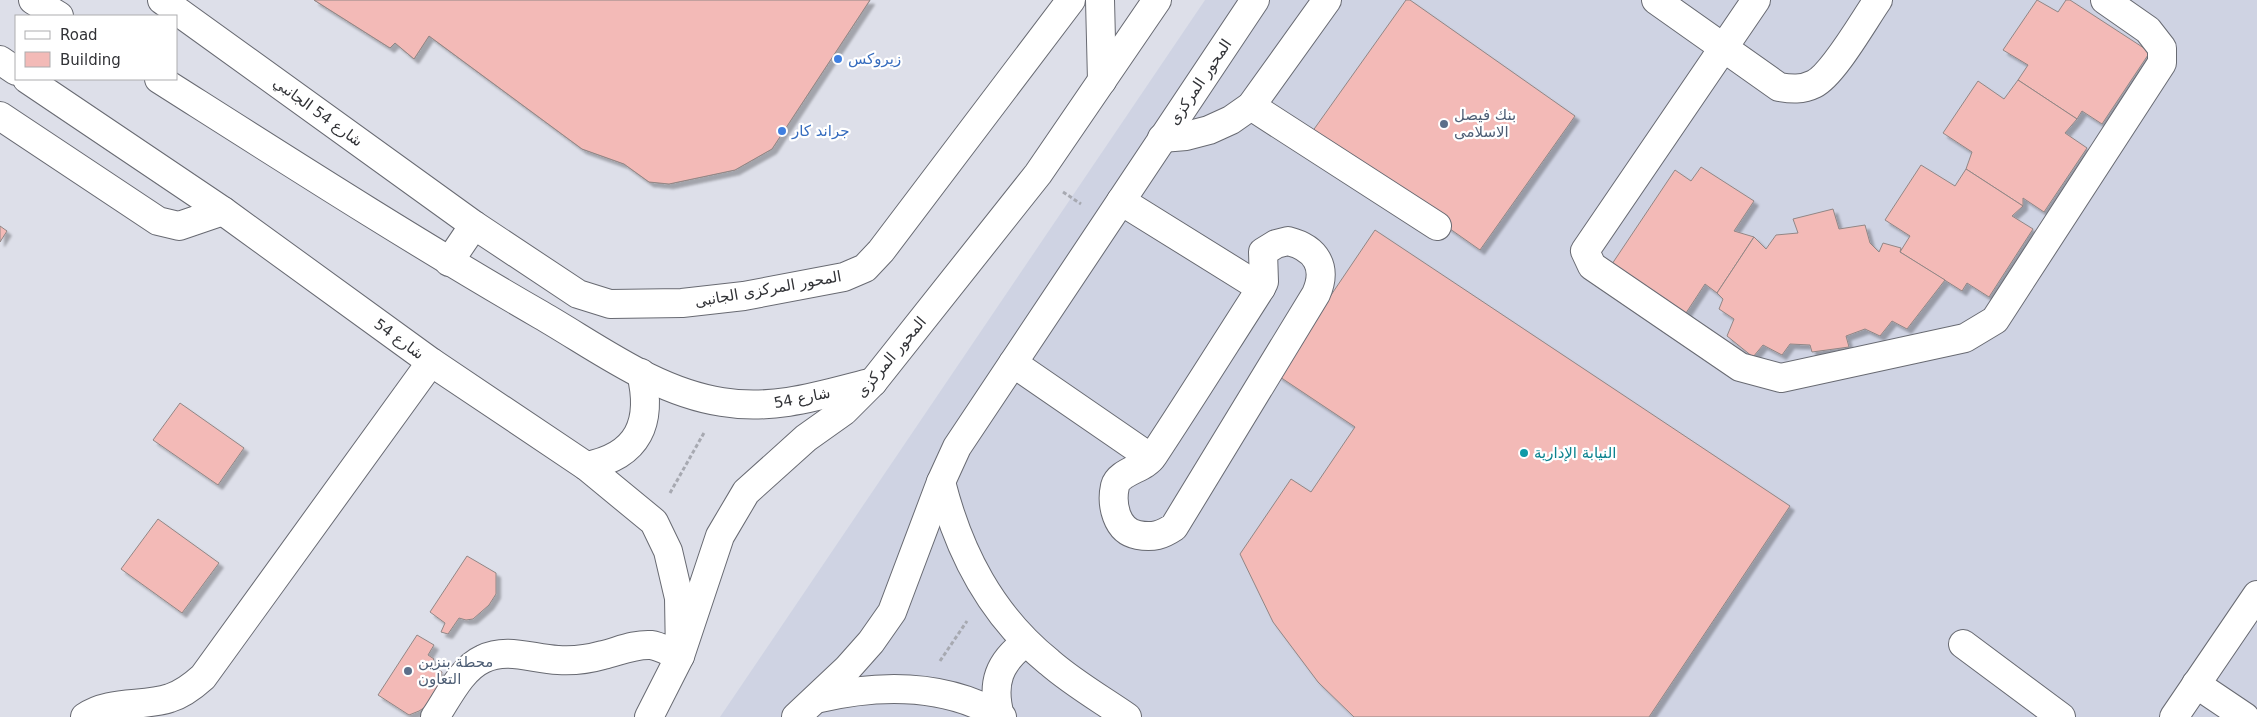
<svg xmlns="http://www.w3.org/2000/svg" width="2257" height="717" font-family="'DejaVu Sans',Cairo,sans-serif">
	<style>
		.built { fill: #cfd3e3 }
		.building { fill: #f3bab7; stroke: #918685; filter: url(#shadow) }
		.lines { fill: none; stroke-linecap: round; stroke-linejoin: round }
		.minor-casing { stroke: #686a72; stroke-width: 30 }
		.major-casing { stroke: #686a72; stroke-width: 30 }
		.path { stroke: #a7a9b1; stroke-width: 3; stroke-dasharray: 4 2.5; stroke-linecap: butt }
		.minor { stroke: #fff; stroke-width: 28 }
		.major { stroke: #fff; stroke-width: 28 }
		.shop-dot { fill: #3f7fe0; stroke: #fff; stroke-width: 2 }
		.service-dot { fill: #5c6f8a; stroke: #fff; stroke-width: 2 }
		.culture-dot { fill: #0f9aa8; stroke: #fff; stroke-width: 2 }
		.labels { text-anchor: middle; stroke-width: 4.5; stroke-linejoin: round; paint-order: stroke }
		.shop-label { font-size: 15px; fill: #366cbe; stroke: #fff; text-anchor: start }
		.street-label { font-size: 15px; fill: #313236; stroke: #fff }
		.service-label { font-size: 15px; fill: #4e5e75; stroke: #fff; text-anchor: start }
		.culture-label { font-size: 15px; fill: #0d838f; stroke: #fff; text-anchor: start }
	</style>
	<defs>
		<filter id="shadow"><feDropShadow dx="4.5" dy="4.5" stdDeviation="1" flood-color="#0004"/></filter>
	</defs>
	<rect width="100%" height="100%" fill="#dddfe9"/>
	<!-- built -->
	<polygon class="built" points="1205,0 2257,0 2257,717 720,717"/>
	<!-- building -->
	<g class="building">
		<polygon points="314,0 630,0 666,24 682,2 725,30 747,0 870,0 772,149 735,170 669,184 649,182 624,164 582,149 429,36 414,59 395,43 390,48"/>
		<polygon points="314,0 870,0 772,149 735,170 669,184 649,182 624,164 582,149 429,36 414,59 395,43 390,48"/>
		<polygon points="1406,0 1410,0 1575,116 1480,250 1312,132"/>
		<polygon points="2037,0 2058,12 2066,0 2070,0 2150,52 2102,124 2082,111 2077,119 2018,80 2028,65 2003,50"/>
		<polygon points="2018,80 2077,119 2065,133 2087,148 2044,212 2023,198 2023,206 1966,169 1972,152 1943,133 1978,81 2004,99"/>
		<polygon points="1921,165 1955,186 1966,169 2023,206 2012,216 2033,229 1989,297 1967,283 1962,291 1900,252 1910,236 1885,220"/>
		<polygon points="1701,167 1754,201 1734,231 1754,237 1717,293 1705,284 1686,313 1612,264 1675,170 1691,181"/>
		<polygon points="1833,209 1839,229 1865,225 1870,243 1879,252 1883,243 1901,248 1900,252 1945,280 1907,329 1892,321 1880,336 1865,329 1846,336 1849,347 1812,352 1810,345 1790,344 1782,355 1763,345 1753,357 1727,336 1734,319 1719,309 1723,299 1717,293 1754,237 1766,249 1776,235 1798,233 1793,219"/>
		<polygon points="0,226 7,231 0,242"/>
		<polygon points="1375,230 1790,506 1649,717 1354,717 1318,682 1273,622 1240,554 1291,479 1311,492 1355,427 1277,375"/>
		<polygon points="180,403 244,448 218,485 153,440"/>
		<polygon points="158,519 219,563 182,613 121,569"/>
		<polygon points="467,556 496,573 496,594 489,605 473,619 466,620 459,618 448,634 441,632 445,623 430,612"/>
		<polygon points="417,635 434,645 428,655 434,659 430,665 442,672 438,689 430,704 419,711 409,715 378,695"/>
	</g>
	<g class="lines">
		<defs>
			<g id="minor">
				<polyline points="33,0 59,16"/>
				<polyline points="162,0 474,225 578,294 610,304 682,303 744,296 844,277 865,268 881,251 1071,0"/>
				<path d="M1656,0L1779,87C1791,89 1802,90 1814,84C1833,75 1864,20 1878,0"/>
				<polyline points="1756,0 1585,251 1592,266 1740,367 1781,378 1965,338 1995,320 2162,63 2162,48 2148,30 2105,0"/>
				<polyline points="0,60 16,71"/>
				<path d="M27,79L223,211L431,362L586,466L654,522L668,551L679,598L680,656C671,653 660,646 651,645C635,644 619,651 603,655C589,659 573,661 558,660C533,659 507,647 483,659C461,669 448,698 435,717"/>
				<path d="M159,79C285,159 411,240 541,315C598,348 656,392 722,402C774,411 822,395 873,382"/>
				<polyline points="1251,106 1437,226"/>
				<polyline points="0,116 158,221 179,226 223,211"/>
				<polyline points="1162,138 1186,136 1209,130 1231,120 1251,106 1327,0"/>
				<polyline points="1121,201 1261,288"/>
				<path d="M1288,241C1316,248 1328,267 1316,294L1174,527C1162,535 1153,538 1138,535C1116,531 1111,504 1115,486C1119,471 1145,469 1153,456C1190,400 1225,344 1261,288L1264,282L1263,252L1276,244Z"/>
				<polyline points="449,262 474,225"/>
				<polyline points="1013,363 1151,458"/>
				<path d="M586,466C639,456 653,422 641,373"/>
				<polyline points="1963,644 2061,717"/>
				<polyline points="2196,684 2245,717"/>
				<path d="M85,717C109,700 144,707 170,698C183,694 193,686 203,677L431,362"/>
				<polyline points="2174,717 2257,595"/>
			</g>
			<g id="major">
				<polyline points="1100,0 1102,81"/>
				<path d="M941,482C959,553 991,615 1049,662C1073,683 1101,699 1127,717"/>
				<path d="M816,699C879,684 945,683 1002,717"/>
				<path d="M1000,716C991,683 999,662 1026,642"/>
				<polyline points="649,717 680,656 720,536 746,492 806,438 844,411 873,382 1038,174 1157,0"/>
				<polyline points="796,717 847,669 871,642 892,612 941,482 957,447 1255,0"/>
			</g>
		</defs>
		<!-- minor casing -->
		<use href="#minor" class="minor-casing"/>
		<!-- major casing -->
		<use href="#major" class="major-casing"/>
		<!-- path -->
		<g class="path">
			<polyline points="1063,192 1081,204"/>
			<polyline points="670,493 705,431"/>
			<polyline points="940,661 967,621"/>
		</g>
		<!-- minor -->
		<use href="#minor" class="minor"/>
		<!-- major -->
		<use href="#major" class="major"/>
	</g>
	<!-- markers -->
	<g class="shop-dot">
		<circle cx="838" cy="59" r="5"/>
		<circle cx="782" cy="131" r="5"/>
	</g>
	<g class="service-dot">
		<circle cx="1444" cy="124" r="5"/>
		<circle cx="408" cy="671" r="5"/>
	</g>
	<circle class="culture-dot" cx="1524" cy="453" r="5"/>
	<g class="labels">
		<!-- shop labels -->
		<g class="shop-label">
			<text x="848" y="64">زيروكس</text>
			<text x="792" y="136">جراند كار</text>
		</g>
		<!-- street labels -->
		<g class="street-label">
			<text transform="translate(1200 82) rotate(-56)" y="5">المحور المركزى</text>
			<text transform="translate(318 112) rotate(36)" y="5">شارع 54 الجانبي</text>
			<text transform="translate(768 289) rotate(-10)" y="5">المحور المركزى الجانبى</text>
			<text transform="translate(399 339) rotate(36)" y="5">شارع 54</text>
			<text transform="translate(891 357) rotate(-50)" y="5">المحور المركزى</text>
			<text transform="translate(802 398) rotate(-11)" y="5">شارع 54</text>
		</g>
		<!-- service labels -->
		<g class="service-label">
			<text x="1454" y="120">بنك فيصل<tspan x="1454" dy="17">الاسلامى</tspan></text>
			<text x="418" y="667">محطة بنزين<tspan x="418" dy="17">التعاون</tspan></text>
		</g>
		<!-- culture labels -->
		<g class="culture-label">
			<text x="1534" y="458">النيابة الإدارية</text>
		</g>
	</g>
	<!-- legend -->
	<rect x="15" y="15" width="162" height="65" fill="#ffffff" stroke="#adadaf"/>
	<rect x="25" y="31" width="25" height="8" fill="#ffffff" stroke="#adadaf"/>
	<text x="60" y="40" font-size="15" fill="#313236">Road</text>
	<rect x="25" y="52" width="25" height="15" fill="#f3bab7" stroke="#adadaf"/>
	<text x="60" y="65" font-size="15" fill="#313236">Building</text>
</svg>
